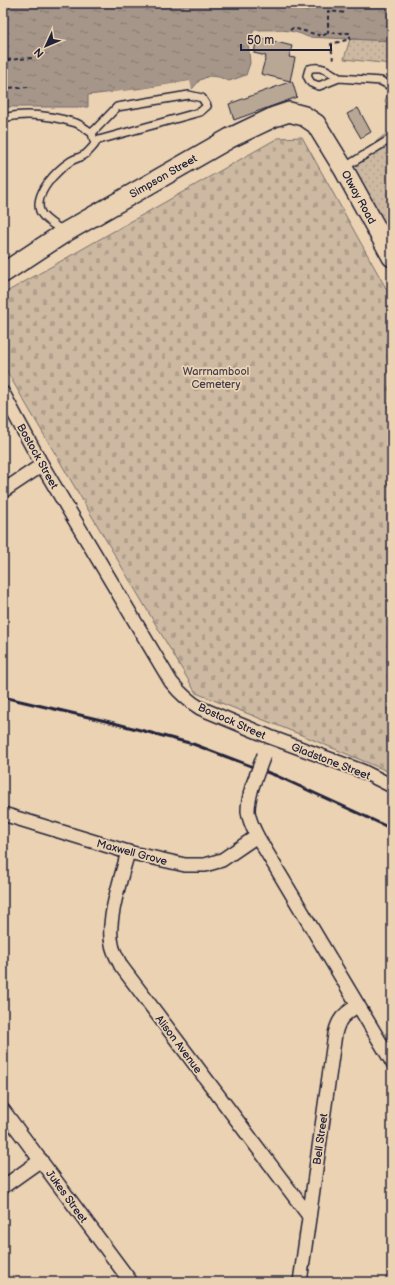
<svg xmlns="http://www.w3.org/2000/svg" width="395" height="1285" font-family="'Balsamiq Sans',sans-serif">
	<style>
		.cemetery { fill: url(#cemetery-stones); stroke: #786e6e }
		.park { fill: url(#park-dots); stroke: #786e6e }
		.water { fill: url(#water-ripples); stroke: #71686a }
		.pier { fill: #ead2b2 }
		.building { fill: #b8a794; stroke: #22223b }
		.lines { fill: none; stroke-linecap: round; stroke-linejoin: round }
		.lane-casing { stroke: #22223b; stroke-width: 10 }
		.street-casing { stroke: #22223b; stroke-width: 16 }
		.secondary-casing { stroke: #22223b; stroke-width: 22 }
		.path { stroke: #22223b; stroke-width: 2; stroke-dasharray: 4 3; stroke-linecap: butt }
		.lane { stroke: #ead2b2; stroke-width: 7 }
		.street { stroke: #ead2b2; stroke-width: 13 }
		.secondary { stroke: #ead2b2; stroke-width: 19 }
		.rail { stroke: #22223b; stroke-width: 3 }
		.street-bridge-casing { stroke: #22223b; stroke-width: 16; stroke-linecap: butt }
		.street-bridge { stroke: #ead2b2; stroke-width: 13 }
		.labels { text-anchor: middle; stroke-width: 3.5; stroke-linejoin: round; paint-order: stroke }
		.street-label { font-size: 11px; fill: #22223b; stroke: #ead2b2 }
		.park-label { font-size: 11px; fill: #44404f; stroke: #ead2b2 }
	</style>
	<defs>
		<pattern id="cemetery-stones" width="16" height="16" patternUnits="userSpaceOnUse"><rect width="16" height="16" fill="#cdb9a1"/><path d="M2 7V4a2 2 0 0 1 4 0v3zM10 15v-3a2 2 0 0 1 4 0v3z" fill="#b09f8c"/></pattern>
		<pattern id="park-dots" width="8" height="8" patternUnits="userSpaceOnUse"><rect width="8" height="8" fill="#cdb9a1"/><path d="M2 2h.1M6 6h.1" fill="none" stroke="#b09f8c" stroke-width="1.8" stroke-linecap="round"/></pattern>
		<pattern id="water-ripples" width="26" height="14" patternUnits="userSpaceOnUse"><rect width="26" height="14" fill="#a69689"/><path d="M2 4q2-2 4 0t4 0M15 11q2-2 4 0t4 0" fill="none" stroke="#877a71"/></pattern>
	</defs>
	<rect width="100%" height="100%" fill="#ead2b2"/>
	<filter id="ink" filterUnits="userSpaceOnUse"><feTurbulence type="fractalNoise" baseFrequency=".025" numOctaves="2"/><feDisplacementMap in="SourceGraphic" scale="8" xChannelSelector="R" yChannelSelector="G"/><feConvolveMatrix kernelMatrix="1 2 1 2 8 2 1 2 1" color-interpolation-filters="sRGB"/></filter>
	<g filter="url(#ink)">
		<!-- cemetery -->
		<polygon class="cemetery" points="302,137 392,299 392,773 304,736 196,693 3,365 3,294 278,138"/>
		<!-- park -->
		<g class="park">
			<polygon points="350,39 392,41 392,64 344,59"/>
			<polygon points="392,82 392,117 385,101"/>
			<polygon points="392,129 392,257 343,168"/>
		</g>
		<!-- water -->
		<path class="water" d="M3,3H392V41L308,37C291,28 273,30 254,30L248,42L250,63L246,75L229,81L219,77L209,76L200,80L192,89L189,81L141,89L88,95V107H3Z"/>
		<!-- pier -->
		<polygon class="pier" points="190,81 192,89 190,89 188,83 141,91 112,94 112,92 141,89"/>
		<!-- building -->
		<g class="building">
			<polygon points="257,37 292,46 289,57 295,58 290,81 261,74 266,56 254,53"/>
			<polygon points="292,81 297,97 234,120 229,104"/>
			<polygon points="358,108 371,132 361,138 347,114"/>
		</g>
		<g class="lines">
			<defs>
				<g id="lane">
					<path d="M339,78C329,71 321,65 309,69L307,76L311,83L319,86L339,78L381,81L392,87"/>
					<path d="M3,118C26,112 53,116 76,123C81,125 87,130 92,133L95,144C93,147 90,150 87,153C83,157 76,158 71,161C57,170 34,193 40,211C43,219 56,226 63,231"/>
					<polyline points="92,133 117,107 189,95 202,98 207,106 200,112 95,141"/>
					<polyline points="345,167 392,138"/>
				</g>
				<g id="street">
					<path d="M3,393L42,465L171,682C180,693 188,701 200,708L270,737L362,771L392,786"/>
					<polyline points="3,491 42,465"/>
					<path d="M252,787C246,810 246,814 257,836L392,1062"/>
					<polyline points="3,814 128,852 185,865 205,865 222,860 257,836"/>
					<path d="M128,852C122,875 106,921 112,944C113,952 118,959 121,966L309,1216"/>
					<polyline points="3,1110 131,1282"/>
					<polyline points="3,1187 41,1160"/>
					<path d="M300,1282L335,1034C339,1017 344,1015 358,1005"/>
				</g>
				<polyline id="secondary" points="3,273 64,233 230,138 274,117 289,112 304,116 316,124 343,168 392,257"/>
			</defs>
			<!-- lane casing -->
			<use href="#lane" class="lane-casing"/>
			<!-- street casing -->
			<use href="#street" class="street-casing"/>
			<!-- secondary casing -->
			<use href="#secondary" class="secondary-casing"/>
			<!-- path -->
			<g class="path">
				<polyline points="290,30 293,28 322,36 328,33"/>
				<polyline points="333,60 331,44 350,39 350,33 328,33 328,11 346,13"/>
				<polyline points="3,88 30,87"/>
				<polyline points="7,108 6,60 32,58"/>
			</g>
			<!-- lane -->
			<use href="#lane" class="lane"/>
			<!-- street -->
			<use href="#street" class="street"/>
			<!-- secondary -->
			<use href="#secondary" class="secondary"/>
			<!-- rail -->
			<polyline class="rail" points="3,697 110,722 193,744 277,776 358,813 392,829"/>
			<defs>
				<polyline id="street-bridge" points="252,787 264,755"/>
			</defs>
			<!-- street-bridge casing -->
			<use href="#street-bridge" class="street-bridge-casing"/>
			<!-- street-bridge -->
			<use href="#street-bridge" class="street-bridge"/>
		</g>
	</g>
	<g class="labels">
		<!-- street labels -->
		<g class="street-label">
			<text transform="translate(163 176) rotate(-30)" y="4">Simpson Street</text>
			<text transform="translate(359 197) rotate(61)" y="4">Otway Road</text>
			<text transform="translate(38 456) rotate(61)" y="4">Bostock Street</text>
			<text transform="translate(232 721) rotate(24)" y="4">Bostock Street</text>
			<text transform="translate(331 761) rotate(21)" y="4">Gladstone Street</text>
			<text transform="translate(132 852) rotate(15)" y="4">Maxwell Grove</text>
			<text transform="translate(179 1044) rotate(53)" y="4">Alison Avenue</text>
			<text transform="translate(320 1139) rotate(-82)" y="4">Bell Street</text>
			<text transform="translate(67 1196) rotate(54)" y="4">Jukes Street</text>
		</g>
		<!-- park labels -->
		<g class="park-label">
			<text x="216" y="375">Warrnambool<tspan x="216" dy="13">Cemetery</tspan></text>
		</g>
	</g>
	<!-- margin -->
	<rect width="395" height="1285" fill="none" stroke="#ead2b2" stroke-width="16"/>
	<rect x="8" y="8" width="379" height="1269" fill="none" stroke="#22223b" stroke-width="1.5" filter="url(#ink)"/>
	<!-- north arrow -->
	<g transform="translate(46 46) rotate(226)" stroke="#ead2b2" stroke-width="3" paint-order="stroke">
	<path d="M0-3L7 15L0 10L-7 15Z" fill="#22223b"/>
	<text y="-6" font-size="11" font-weight="bold" text-anchor="middle" fill="#22223b">N</text>
	</g>
	<!-- scale -->
	<path d="M241 44v6h90v-6" fill="none" stroke="#22223b" stroke-width="2"/>
	<text x="247" y="44" font-size="12" fill="#22223b" stroke="#ead2b2" stroke-width="3" paint-order="stroke">50 m</text>
</svg>
